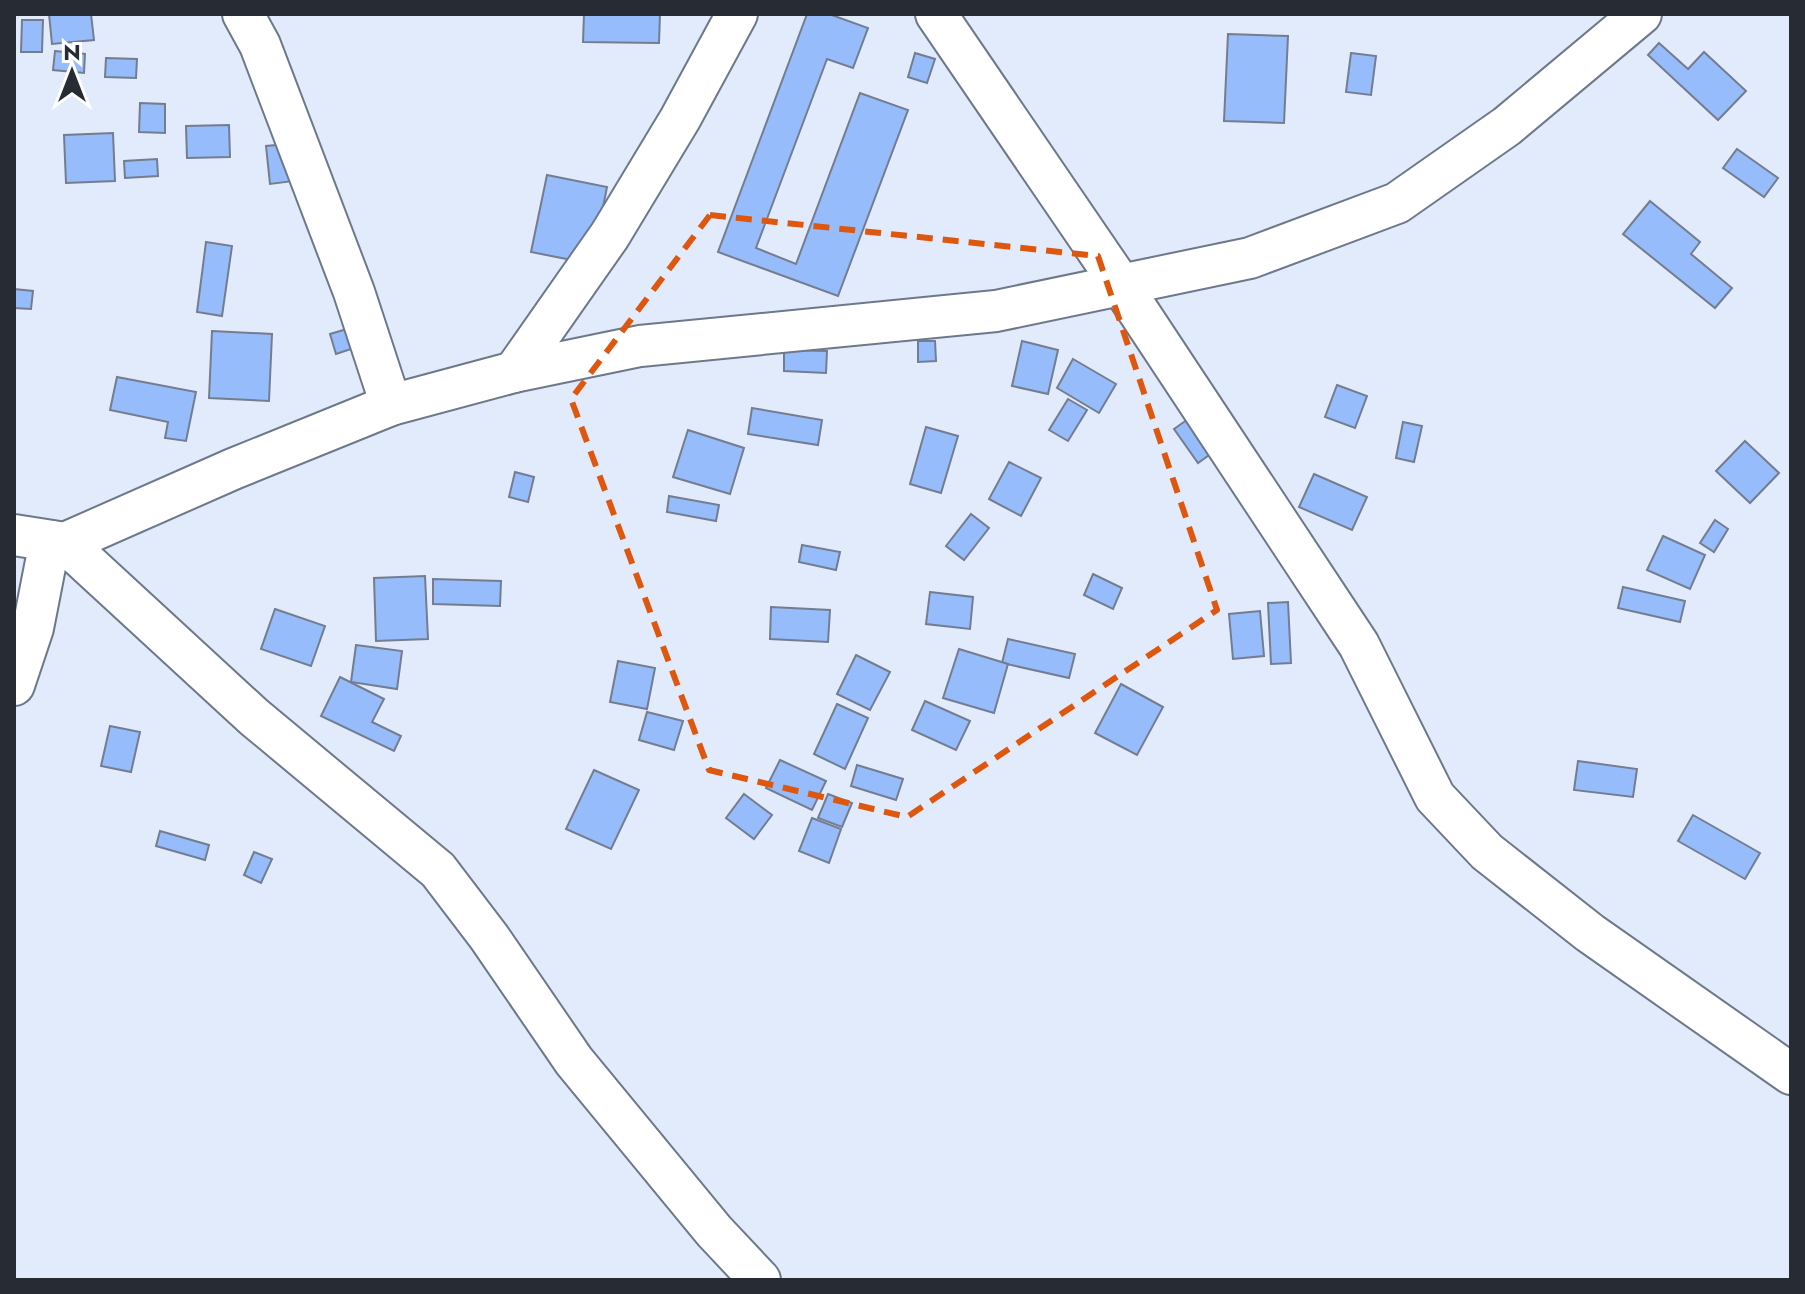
<svg xmlns="http://www.w3.org/2000/svg" width="1805" height="1294" font-family="Jost,sans-serif">
	<style>
		.building { fill: #97bcfc; stroke: #737d8f; stroke-width: 2 }
		.lines { fill: none; stroke-linecap: round; stroke-linejoin: round }
		.street-casing { stroke: #6d788a; stroke-width: 44 }
		.street { stroke: #fff; stroke-width: 40 }
		.marked { fill: none; stroke: #de570e; stroke-width: 6; stroke-dasharray: 16 10; stroke-linejoin: round }
	</style>
	<rect width="100%" height="100%" fill="#e1ebfb"/>
	<!-- building -->
	<g class="building">
		<polygon points="49,14 91,14 94,40 52,44"/>
		<polygon points="584,14 660,14 659,43 583,42"/>
		<polygon points="807,14 829,14 868,28 853,68 827,59 756,248 796,264 860,93 908,110 838,296 718,252"/>
		<polygon points="22,20 43,20 42,52 21,52"/>
		<polygon points="1228,34 1288,36 1284,123 1224,121"/>
		<polygon points="1659,43 1688,69 1704,52 1746,91 1718,120 1648,55"/>
		<polygon points="55,51 85,54 84,73 53,70"/>
		<polygon points="915,53 935,59 927,83 908,77"/>
		<polygon points="1351,53 1376,56 1371,95 1346,92"/>
		<polygon points="106,58 137,59 136,78 105,77"/>
		<polygon points="140,103 165,104 165,133 139,132"/>
		<polygon points="229,125 230,157 187,158 186,126"/>
		<polygon points="113,133 115,181 66,183 64,135"/>
		<polygon points="299,143 302,180 270,184 266,146"/>
		<polygon points="1737,149 1778,178 1764,197 1723,168"/>
		<polygon points="157,159 158,176 125,178 124,161"/>
		<polygon points="547,175 607,187 592,264 531,252"/>
		<polygon points="1650,201 1700,242 1691,254 1732,288 1715,308 1623,234"/>
		<polygon points="206,242 232,246 222,316 197,312"/>
		<polygon points="14,289 33,291 31,309 14,308"/>
		<polygon points="357,326 363,345 336,354 330,334"/>
		<polygon points="212,331 272,334 269,401 209,398"/>
		<polygon points="918,341 935,341 936,361 918,362"/>
		<polygon points="1022,341 1058,350 1048,394 1012,386"/>
		<polygon points="784,350 827,351 826,373 784,371"/>
		<polygon points="1073,359 1116,384 1099,413 1057,388"/>
		<polygon points="117,377 196,392 186,441 165,438 168,422 110,410"/>
		<polygon points="1337,385 1367,396 1355,428 1325,417"/>
		<polygon points="1068,399 1087,410 1068,441 1049,430"/>
		<polygon points="752,408 822,420 818,445 748,434"/>
		<polygon points="1191,417 1216,450 1198,463 1174,429"/>
		<polygon points="1403,422 1422,426 1414,462 1396,458"/>
		<polygon points="926,427 958,436 941,493 910,484"/>
		<polygon points="688,430 744,448 730,494 673,477"/>
		<polygon points="1745,441 1779,473 1750,503 1716,471"/>
		<polygon points="1009,462 1041,478 1021,516 989,499"/>
		<polygon points="515,472 534,477 528,502 509,497"/>
		<polygon points="1314,474 1367,497 1352,530 1299,507"/>
		<polygon points="669,496 719,505 716,521 667,512"/>
		<polygon points="971,514 989,528 964,560 946,546"/>
		<polygon points="1715,520 1728,529 1714,552 1700,543"/>
		<polygon points="1663,536 1705,555 1690,589 1647,570"/>
		<polygon points="802,545 840,552 836,570 799,562"/>
		<polygon points="1093,574 1122,588 1113,609 1084,595"/>
		<polygon points="425,576 428,639 376,641 374,578"/>
		<polygon points="433,579 501,581 500,606 433,604"/>
		<polygon points="1623,587 1685,601 1680,622 1618,608"/>
		<polygon points="930,592 973,597 970,629 926,624"/>
		<polygon points="1288,602 1291,663 1271,664 1268,603"/>
		<polygon points="771,607 830,610 828,642 770,639"/>
		<polygon points="275,609 325,626 311,666 261,649"/>
		<polygon points="1260,611 1264,656 1233,659 1229,614"/>
		<polygon points="1008,639 1075,654 1069,678 1002,663"/>
		<polygon points="356,645 402,651 397,689 351,682"/>
		<polygon points="959,649 1008,664 994,713 943,698"/>
		<polygon points="856,655 890,672 870,710 837,694"/>
		<polygon points="618,661 655,668 647,709 610,702"/>
		<polygon points="340,677 384,699 372,722 401,736 394,751 321,716"/>
		<polygon points="1121,684 1163,707 1137,755 1095,733"/>
		<polygon points="925,701 970,721 956,750 912,730"/>
		<polygon points="837,704 868,718 845,769 814,754"/>
		<polygon points="647,712 683,721 674,750 639,740"/>
		<polygon points="110,726 140,732 131,772 101,766"/>
		<polygon points="780,760 826,781 812,810 766,788"/>
		<polygon points="1578,761 1637,769 1633,797 1574,790"/>
		<polygon points="857,765 903,779 896,800 851,786"/>
		<polygon points="594,770 639,790 611,849 566,829"/>
		<polygon points="744,794 772,815 754,839 726,818"/>
		<polygon points="828,794 852,803 842,827 818,818"/>
		<polygon points="1693,815 1760,853 1745,879 1678,841"/>
		<polygon points="812,818 841,829 829,863 799,851"/>
		<polygon points="160,831 209,845 205,860 156,846"/>
		<polygon points="254,852 272,859 261,883 244,875"/>
	</g>
	<g class="lines">
		<defs>
			<g id="street">
				<polyline points="243,14 260,45 354,292 391,405"/>
				<polyline points="936,14 1121,285 1359,645 1435,797 1487,852 1590,933 1791,1074"/>
				<polyline points="514,372 610,235 680,119 737,14"/>
				<polyline points="14,535 65,543 233,469 391,405 514,372 640,346 996,311 1250,258 1397,203 1507,126 1641,14"/>
				<polyline points="65,543 254,717 438,870 489,937 574,1061 714,1231 760,1280"/>
				<polyline points="14,685 33,628 50,541"/>
			</g>
		</defs>
		<!-- street casing -->
		<use href="#street" class="street-casing"/>
		<!-- street -->
		<use href="#street" class="street"/>
	</g>
	<!-- marked area -->
	<path class="marked" d="M710,215L1098,256L1217,610L907,817L709,770L571,399Z"/>
	<!-- border -->
	<rect width="1805" height="1294" fill="none" stroke="#272b33" stroke-width="32"/>
	<!-- north arrow -->
	<g transform="translate(72 72)" stroke="#ffffff" stroke-width="6" paint-order="stroke">
	<path d="M0-6L14 30L0 20L-14 30Z" fill="#272b33"/>
	<text y="-12" font-size="22" font-weight="bold" text-anchor="middle" fill="#272b33">N</text>
	</g>
</svg>
